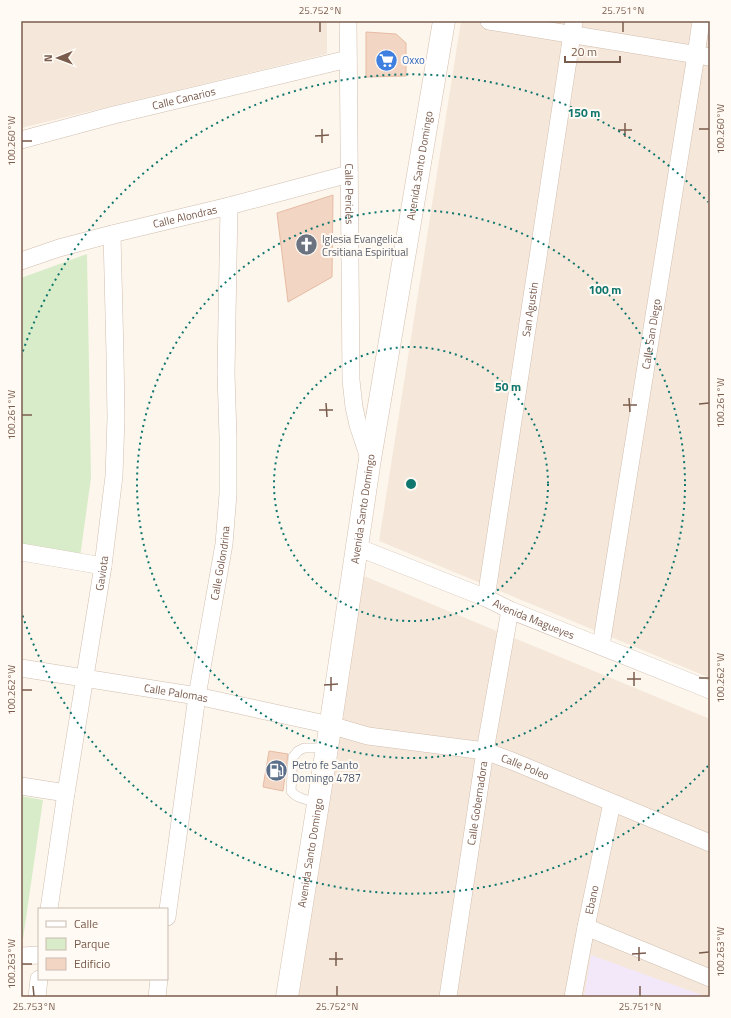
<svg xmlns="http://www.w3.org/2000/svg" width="731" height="1018" font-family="'Titillium Web',sans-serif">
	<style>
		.residential { fill: #f5e8da }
		.education { fill: #f3e8fa }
		.green { fill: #d8ecc9 }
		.building { fill: #f3d5c3; stroke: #e6bba3 }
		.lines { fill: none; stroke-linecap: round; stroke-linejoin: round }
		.service-casing { stroke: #d1beb0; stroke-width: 10 }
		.minor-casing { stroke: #d1beb0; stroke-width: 18 }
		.secondary-casing { stroke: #d6c0b0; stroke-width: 23 }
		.service { stroke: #fff; stroke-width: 9 }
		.minor { stroke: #fff; stroke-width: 17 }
		.secondary { stroke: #fff; stroke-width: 22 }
		.ticks { fill: none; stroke: #7a5c4d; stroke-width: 1.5 }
		.ring { fill: none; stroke: #0f766e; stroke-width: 2; stroke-dasharray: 2 4 }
		.labels { text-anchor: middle; stroke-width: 4; stroke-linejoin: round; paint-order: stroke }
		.shop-label { font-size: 11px; fill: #366cbe; stroke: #fffaf3; text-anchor: start }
		.street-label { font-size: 11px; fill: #7a5c4d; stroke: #fffaf3 }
		.worship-label { font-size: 11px; fill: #5b616d; stroke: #fffaf3; text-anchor: start }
		.service-label { font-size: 11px; fill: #4e5e75; stroke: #fffaf3; text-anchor: start }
		.centre { fill: #0f766e; stroke: #fffaf3; stroke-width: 2 }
		.ring-label { font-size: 12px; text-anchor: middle; font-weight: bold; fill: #0f766e; stroke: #fffaf3; stroke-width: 4; stroke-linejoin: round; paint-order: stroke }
		.neatline { fill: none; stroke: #7a5c4d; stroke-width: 1.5 }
		.ticks-label { font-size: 10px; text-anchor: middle; fill: #7a5c4d }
	</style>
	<rect width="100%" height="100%" fill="#fdf6ec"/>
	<!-- residential -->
	<g class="residential">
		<polygon points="21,21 327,21 327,54 21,128"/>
		<polygon points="461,21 710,21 710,678 379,541"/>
		<polygon points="359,574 710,719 710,997 293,997"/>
	</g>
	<!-- education -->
	<polygon class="education" points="591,955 707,997 584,997"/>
	<!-- green -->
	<g class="green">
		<polygon points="87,254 91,478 80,557 21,545 21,278"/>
		<polygon points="21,796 43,800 23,939 21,939"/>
	</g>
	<!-- building -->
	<g class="building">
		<polygon points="366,32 396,34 406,43 406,76 366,77"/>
		<polygon points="333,195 332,277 288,302 277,213"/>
		<polygon points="269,751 288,754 283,791 263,787"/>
	</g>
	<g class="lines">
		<defs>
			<path id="service" d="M318,802C308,800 297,799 291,791L293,757L298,751L304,748H327"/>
			<g id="minor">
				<path id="s1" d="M348,21L351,380L354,407L358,425L369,458"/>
				<polyline points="489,21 710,57"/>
				<path id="s2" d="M21,140L114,115L348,59"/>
				<path id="s3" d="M21,261L59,248L112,234L229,206L349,174"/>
				<path id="s4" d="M357,547L486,598L510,610L710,690"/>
				<polyline points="21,552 103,566"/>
				<path id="s5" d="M486,598L574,21"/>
				<path id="s6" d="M601,646L696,55L701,21"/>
				<path id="s7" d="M21,668L197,696L330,725L368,736L485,751L512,761L710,843"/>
				<polyline points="21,786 66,793"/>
				<path id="s8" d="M49,909L66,793L103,566L114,476L116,418L115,354L112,234"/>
				<path id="s9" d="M167,917L197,696L224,544L228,494V437L226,373L229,206"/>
				<polyline points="586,927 710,978"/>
				<polyline points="21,956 39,955"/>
				<polyline points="37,997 39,979"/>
				<polyline points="157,997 159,979"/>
				<path id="s10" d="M448,997L485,751L510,610"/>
				<path id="s11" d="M573,997L586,927L612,803"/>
			</g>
			<g id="secondary">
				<path id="s12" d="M287,997L327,748L370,459L444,21"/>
			</g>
		</defs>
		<!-- service casing -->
		<use href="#service" class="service-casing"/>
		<!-- minor casing -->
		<use href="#minor" class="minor-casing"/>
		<!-- secondary casing -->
		<use href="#secondary" class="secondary-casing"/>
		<!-- service -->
		<use href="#service" class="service"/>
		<!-- minor -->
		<use href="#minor" class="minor"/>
		<!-- secondary -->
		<use href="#secondary" class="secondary"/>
	</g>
	<!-- ticks -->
	<path class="ticks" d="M320,22V32M623,22V32M625,123V137M322,129V143M699,129H709M618,130H632M315,136L329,135M22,141H32M629,398L630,412M326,403L327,417M699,404L709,403M623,405H637M319,410H333M22,415H32M634,672V686M331,677V691M699,678H709M627,679H641M324,685L338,684M22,690H32M639,947V961M336,952V966M699,953L709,952M632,954L646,953M329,959H343M22,964H32M33,986L34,996M337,986V996M640,986V996"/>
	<!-- distance rings -->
	<g class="ring">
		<circle cx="411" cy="484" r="137"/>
		<circle cx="411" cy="484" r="274"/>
		<path d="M708 766A410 410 0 0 1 21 611M21 357A410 410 0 0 1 708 202"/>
	</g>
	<!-- icons -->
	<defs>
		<symbol id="supermarket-disc" viewBox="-11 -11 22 22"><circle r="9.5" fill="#3f7fe0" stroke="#fffaf3"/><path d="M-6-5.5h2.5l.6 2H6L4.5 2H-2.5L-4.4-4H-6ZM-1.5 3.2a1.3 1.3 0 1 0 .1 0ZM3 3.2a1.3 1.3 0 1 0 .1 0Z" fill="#fff"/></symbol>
		<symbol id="church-disc" viewBox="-11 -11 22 22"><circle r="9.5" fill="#6b7280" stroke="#fffaf3"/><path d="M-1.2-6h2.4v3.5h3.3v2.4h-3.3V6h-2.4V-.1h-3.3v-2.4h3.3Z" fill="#fff"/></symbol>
		<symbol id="fuel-disc" viewBox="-11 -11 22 22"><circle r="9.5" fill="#5c6f8a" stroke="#fffaf3"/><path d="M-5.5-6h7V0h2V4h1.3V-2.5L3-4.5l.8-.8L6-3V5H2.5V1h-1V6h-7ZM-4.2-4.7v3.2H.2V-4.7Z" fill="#fff"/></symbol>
	</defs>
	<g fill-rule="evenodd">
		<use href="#supermarket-disc" x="374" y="48" width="25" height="25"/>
		<use href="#church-disc" x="294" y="232" width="25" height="25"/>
		<use href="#fuel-disc" x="264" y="758" width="25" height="25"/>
	</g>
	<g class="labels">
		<!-- shop labels -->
		<g class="shop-label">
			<text x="402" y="64">Oxxo</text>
		</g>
		<!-- street labels -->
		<g class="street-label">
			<text dy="4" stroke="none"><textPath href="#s2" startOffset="168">Calle Canarios</textPath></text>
			<text dy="4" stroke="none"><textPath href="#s12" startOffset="842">Avenida Santo Domingo</textPath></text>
			<text dy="4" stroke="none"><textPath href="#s1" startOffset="173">Calle Pericles</textPath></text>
			<text dy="4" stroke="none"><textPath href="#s3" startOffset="170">Calle Alondras</textPath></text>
			<text dy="4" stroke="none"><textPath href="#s5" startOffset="292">San Agustin</textPath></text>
			<text dy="4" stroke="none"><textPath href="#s6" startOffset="316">Calle San Diego</textPath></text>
			<text dy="4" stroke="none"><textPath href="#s12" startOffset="494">Avenida Santo Domingo</textPath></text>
			<text dy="4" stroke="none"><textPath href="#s9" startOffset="358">Calle Golondrina</textPath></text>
			<text dy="4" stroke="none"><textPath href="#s8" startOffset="340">Gaviota</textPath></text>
			<text dy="4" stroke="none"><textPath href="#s4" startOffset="191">Avenida Magueyes</textPath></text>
			<text dy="4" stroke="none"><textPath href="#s7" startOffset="157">Calle Palomas</textPath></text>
			<text dy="4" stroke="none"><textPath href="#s7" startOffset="515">Calle Poleo</textPath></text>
			<text dy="4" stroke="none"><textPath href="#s10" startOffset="196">Calle Gobernadora</textPath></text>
			<text dy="4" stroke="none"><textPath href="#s12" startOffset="146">Avenida Santo Domingo</textPath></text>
			<text dy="4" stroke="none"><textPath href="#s11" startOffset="99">Ebano</textPath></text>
		</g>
		<!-- worship labels -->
		<g class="worship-label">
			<text x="322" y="243">Iglesia Evangelica<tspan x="322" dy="13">Crsitiana Espiritual</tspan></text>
		</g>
		<!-- service labels -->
		<g class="service-label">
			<text x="292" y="769">Petro fe Santo<tspan x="292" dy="13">Domingo 4787</tspan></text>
		</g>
	</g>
	<circle cx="411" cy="484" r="6" class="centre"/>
	<g class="ring-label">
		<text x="584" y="117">150 m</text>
		<text x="605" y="294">100 m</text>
		<text x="508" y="391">50 m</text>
	</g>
	<!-- border -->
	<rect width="731" height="1018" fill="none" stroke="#fffaf3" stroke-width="44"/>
	<!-- legend -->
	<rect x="38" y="908" width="130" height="72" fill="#fffaf3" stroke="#cabbb1"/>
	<rect x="46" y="921" width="20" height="6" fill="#ffffff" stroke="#cabbb1"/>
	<text x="74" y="928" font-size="12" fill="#7a5c4d">Calle</text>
	<rect x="46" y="938" width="20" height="12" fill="#d8ecc9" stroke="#cabbb1"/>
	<text x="74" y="948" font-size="12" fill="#7a5c4d">Parque</text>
	<rect x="46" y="958" width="20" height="12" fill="#f3d5c3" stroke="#cabbb1"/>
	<text x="74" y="968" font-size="12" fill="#7a5c4d">Edificio</text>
	<!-- north arrow -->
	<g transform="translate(58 58) rotate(269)" stroke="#fffaf3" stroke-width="3" paint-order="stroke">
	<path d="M0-3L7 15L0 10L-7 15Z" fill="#7a5c4d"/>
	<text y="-6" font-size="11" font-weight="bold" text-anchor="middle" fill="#7a5c4d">N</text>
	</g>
	<!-- scale -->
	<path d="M565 56v6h55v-6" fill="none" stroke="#7a5c4d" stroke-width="2"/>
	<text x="571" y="56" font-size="12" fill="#7a5c4d" stroke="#fffaf3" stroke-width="3" paint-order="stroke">20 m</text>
	<rect x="22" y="22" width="687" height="974" class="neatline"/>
	<g class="ticks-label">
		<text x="320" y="14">25.752°N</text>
		<text x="623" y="14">25.751°N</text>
		<text transform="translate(720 129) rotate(-90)" y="4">100.260°W</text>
		<text transform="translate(11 141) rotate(-90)" y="4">100.260°W</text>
		<text transform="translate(720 403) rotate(-90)" y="4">100.261°W</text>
		<text transform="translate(11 415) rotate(-90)" y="4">100.261°W</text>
		<text transform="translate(720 678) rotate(-90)" y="4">100.262°W</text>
		<text transform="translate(11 690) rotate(-90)" y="4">100.262°W</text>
		<text transform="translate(720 952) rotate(-90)" y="4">100.263°W</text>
		<text transform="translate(11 964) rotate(-90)" y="4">100.263°W</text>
		<text x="34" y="1010">25.753°N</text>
		<text x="337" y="1010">25.752°N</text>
		<text x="640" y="1010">25.751°N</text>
	</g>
</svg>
